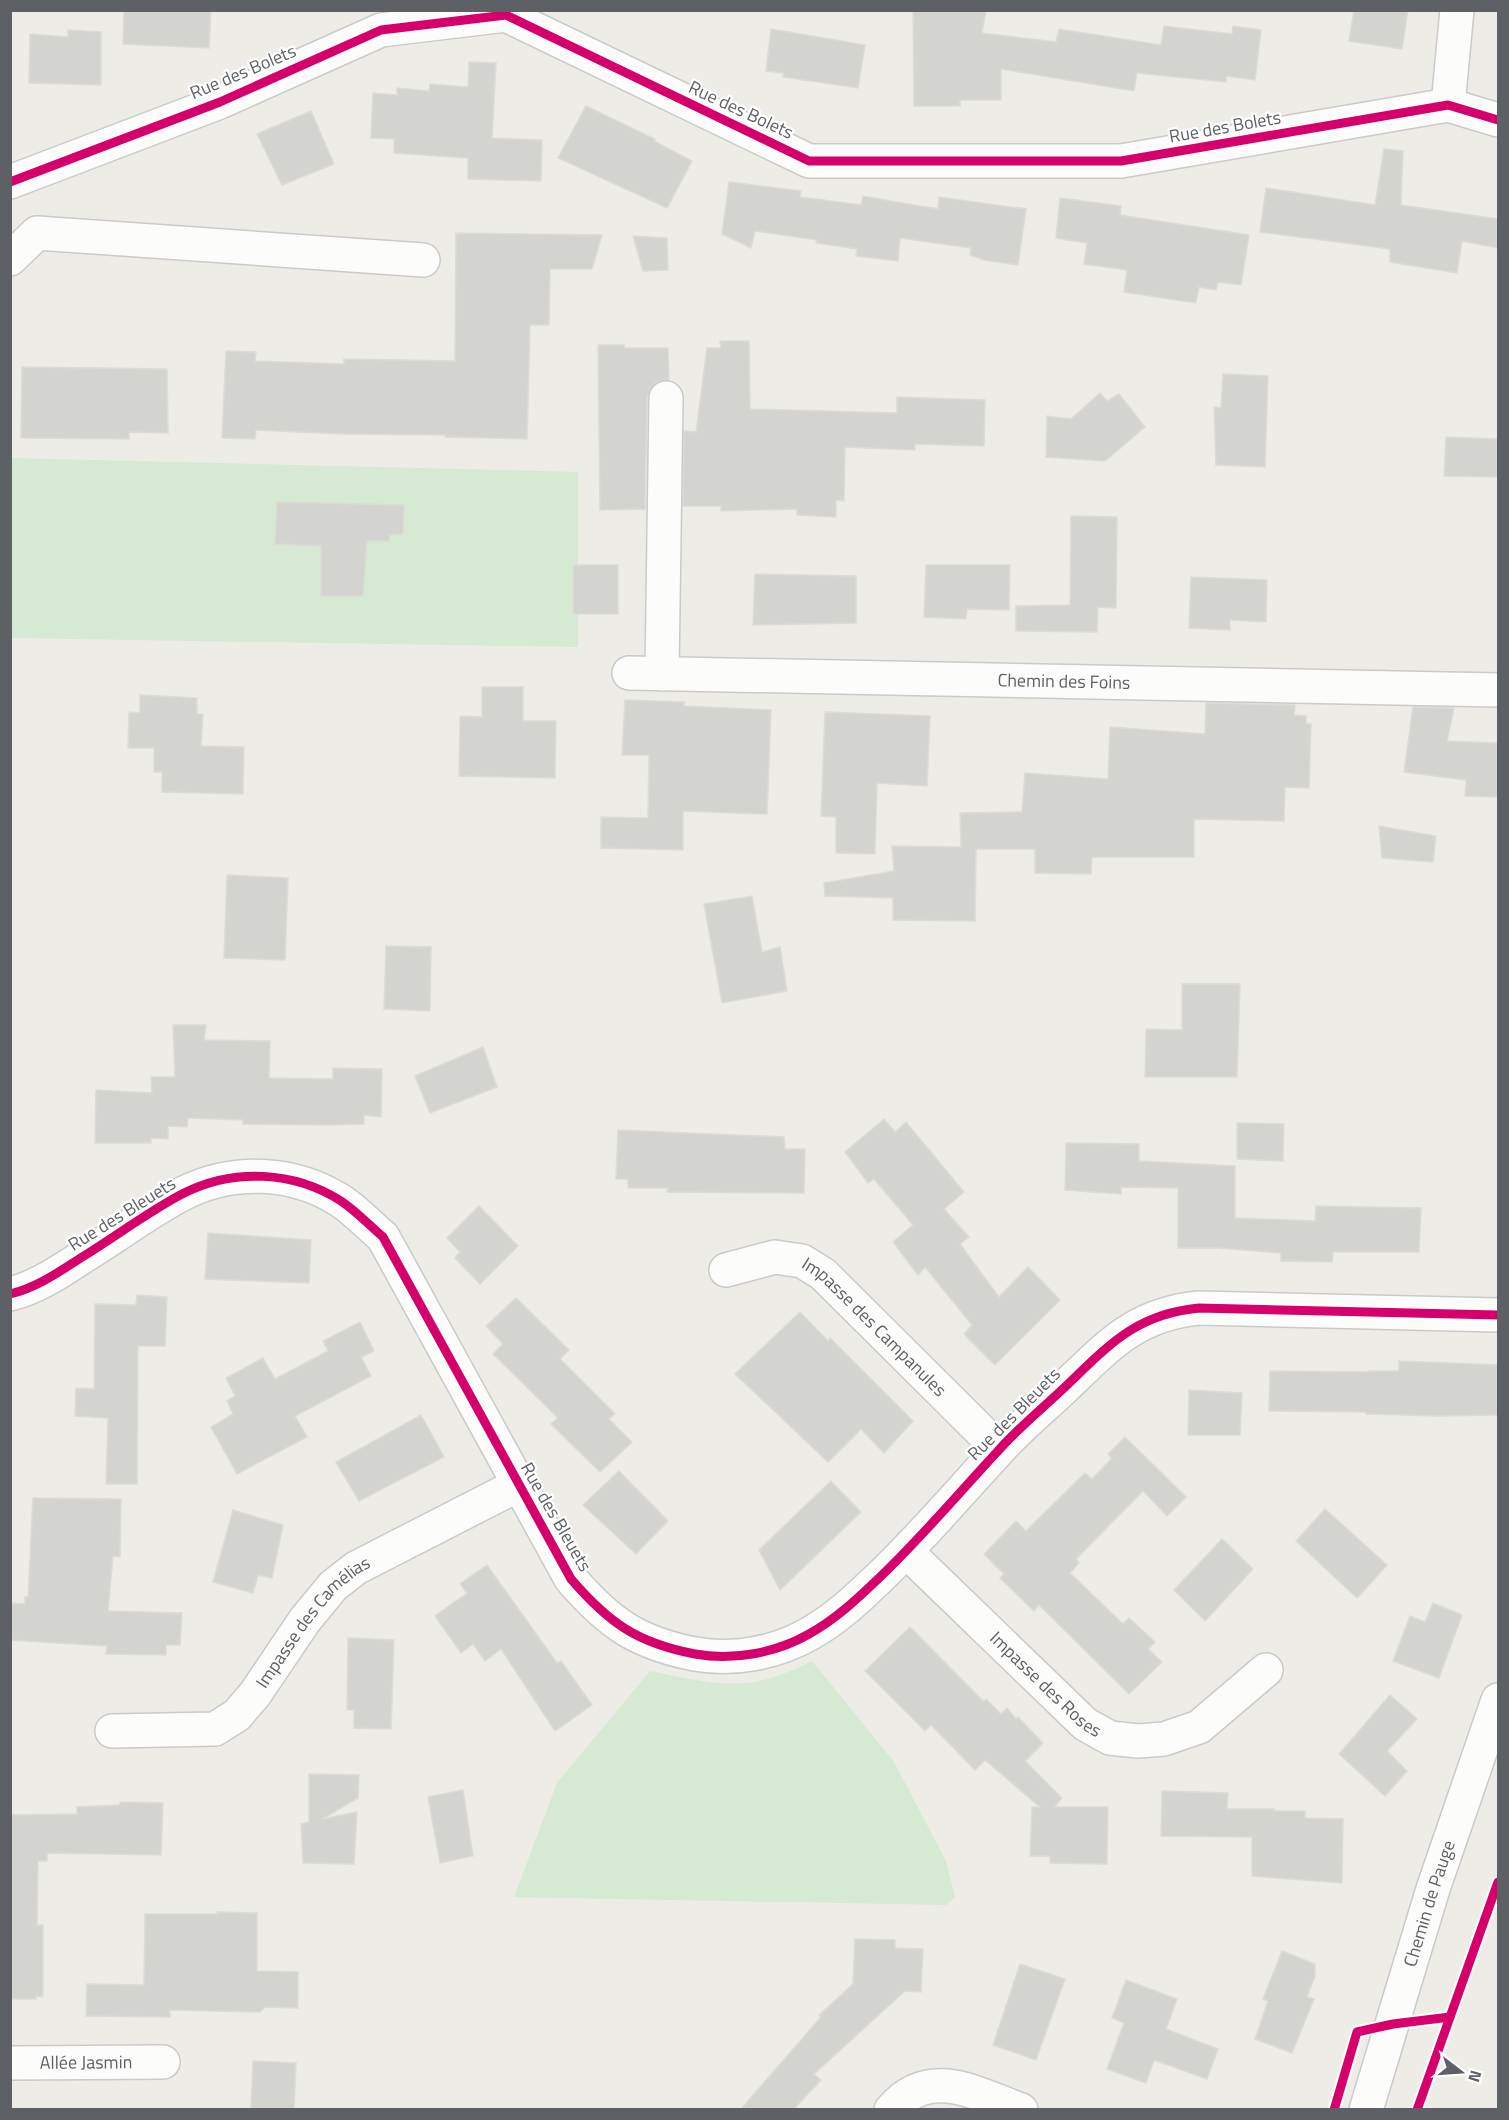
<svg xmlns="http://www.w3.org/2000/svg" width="1509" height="2120" font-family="'Titillium Web',sans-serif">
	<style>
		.green { fill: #d5e9d3 }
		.building { fill: #d3d3d0; stroke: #dcdbd6; stroke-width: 1.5 }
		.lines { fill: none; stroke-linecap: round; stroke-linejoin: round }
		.minor-casing { stroke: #cacaca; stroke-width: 36 }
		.minor { stroke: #fcfcfb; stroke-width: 33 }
		.cycleway-casing { stroke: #fff; stroke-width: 13 }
		.cycleway { stroke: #d6006c; stroke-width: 9 }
		.labels { text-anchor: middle; stroke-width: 4.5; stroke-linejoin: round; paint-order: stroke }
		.street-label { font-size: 18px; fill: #5d6166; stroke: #fff }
	</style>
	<rect width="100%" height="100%" fill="#edece7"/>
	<!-- green -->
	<g class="green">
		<polygon points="11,458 578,472 578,647 11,638"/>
		<path d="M812,1661L894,1762L946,1861L955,1897L946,1905L514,1897L557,1783L650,1671C679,1677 717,1686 746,1683C769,1681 792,1671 812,1661Z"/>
	</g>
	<!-- building -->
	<g class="building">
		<polygon points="124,10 211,10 209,48 123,44"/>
		<polygon points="913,10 986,10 982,33 1056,42 1059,29 1161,45 1164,26 1232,34 1233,26 1261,30 1255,80 1227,76 1226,82 1137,73 1134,91 1001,69 1001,100 960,100 960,106 914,106"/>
		<polygon points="1354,10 1408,10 1402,49 1349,41"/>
		<polygon points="771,29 865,45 858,88 783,77 784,73 766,71"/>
		<polygon points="68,30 101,32 101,85 29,83 30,34 68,37"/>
		<polygon points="469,62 496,63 492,138 542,140 541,181 468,179 468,158 394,153 394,139 371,138 373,93 397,95 397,88 429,91 430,84 468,87"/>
		<polygon points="586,106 655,139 654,141 692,161 667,208 558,158"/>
		<polygon points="311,111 334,164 282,185 257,134"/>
		<polygon points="1384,149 1403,151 1401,205 1498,219 1498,248 1462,241 1457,273 1390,262 1390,249 1260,232 1266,188 1375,205"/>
		<polygon points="729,182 801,191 800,197 861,205 863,196 938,209 939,197 1026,209 1018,265 984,260 970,255 971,248 900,238 898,261 856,256 857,249 816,243 817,240 755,231 751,248 722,234"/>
		<polygon points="1060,198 1121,206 1120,215 1249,235 1241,285 1218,282 1216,290 1199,287 1196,303 1124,292 1127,270 1084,264 1087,243 1056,238"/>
		<polygon points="456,233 602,235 592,269 550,269 549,325 530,325 527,439 445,437 445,435 342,434 256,430 255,439 222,438 226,351 256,352 255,361 344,364 344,359 455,361"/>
		<polygon points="633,236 667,238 668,270 643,271"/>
		<polygon points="720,341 749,341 750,409 897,413 897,397 985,400 984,446 915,444 915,450 845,447 844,501 836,500 836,517 797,515 797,509 721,511 721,506 683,506 684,431 696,432 707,348 721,348"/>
		<polygon points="598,345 624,345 625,348 668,348 669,380 656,382 650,389 647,398 645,509 600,510"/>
		<polygon points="22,367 167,369 168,433 129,432 129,439 21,438"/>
		<polygon points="1223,374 1268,376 1265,467 1216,465 1214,407 1221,408"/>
		<polygon points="1100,393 1107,401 1119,394 1145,427 1105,461 1046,457 1047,416 1071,419"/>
		<polygon points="1446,437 1498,439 1498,477 1444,476"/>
		<polygon points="277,502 404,505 403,534 389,535 389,541 367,541 363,596 321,596 321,546 275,544"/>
		<polygon points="1071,516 1117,517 1116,608 1098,607 1097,632 1016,631 1016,606 1070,605"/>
		<rect x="573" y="565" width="45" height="49"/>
		<polygon points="926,565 1010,565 1009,610 967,609 966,619 924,617"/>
		<polygon points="755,574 856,576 856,623 753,625"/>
		<polygon points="1191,577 1267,580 1266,622 1230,620 1230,630 1189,628"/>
		<polygon points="482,687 523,687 523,721 556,721 555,778 459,776 460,716 482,717"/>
		<polygon points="140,695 197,698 197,714 203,714 201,746 244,747 243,794 162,792 162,772 154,772 154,748 128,748 129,712 140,713"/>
		<polygon points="625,700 684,702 684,706 771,710 767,814 683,811 683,850 601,848 601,817 648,818 649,755 622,755"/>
		<polygon points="1206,703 1295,705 1294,715 1306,716 1306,724 1311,724 1309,788 1285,787 1284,821 1194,819 1194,857 1092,857 1091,874 1035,873 1035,849 976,849 975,921 893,920 893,898 825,896 824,883 894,871 892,846 961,847 960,813 1022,812 1025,773 1108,779 1110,727 1205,734"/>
		<polygon points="1413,707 1454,708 1447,741 1498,743 1498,797 1465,796 1466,780 1404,772"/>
		<polygon points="825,712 930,716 927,786 877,783 875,854 836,853 836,817 821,816"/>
		<polygon points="1379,826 1436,836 1433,862 1382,858"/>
		<polygon points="227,875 288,878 285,960 224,958"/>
		<polygon points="752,896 762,952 780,947 787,991 722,1003 704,904"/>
		<polygon points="386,946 431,947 430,1011 384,1009"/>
		<polygon points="1182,984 1240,984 1237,1077 1145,1077 1146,1029 1182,1030"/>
		<polygon points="173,1025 206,1025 204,1040 270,1041 269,1078 333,1079 333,1068 382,1069 381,1117 364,1115 364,1124 330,1125 243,1124 243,1120 188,1118 187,1127 168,1126 168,1139 151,1138 151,1143 95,1143 96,1090 152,1093 151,1077 175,1077"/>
		<polygon points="483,1047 497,1087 430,1113 415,1076"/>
		<polygon points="884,1119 895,1132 906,1122 964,1192 944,1209 969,1237 960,1244 999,1297 1028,1267 1060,1300 995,1365 964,1334 972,1325 925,1267 918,1275 893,1242 913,1225 874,1179 868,1183 845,1152"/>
		<polygon points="1237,1123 1284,1124 1283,1161 1237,1159"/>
		<polygon points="618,1130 784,1137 785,1149 805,1149 804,1193 667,1192 668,1188 628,1188 628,1179 616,1179"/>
		<polygon points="1066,1143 1139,1144 1139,1161 1235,1166 1235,1218 1315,1221 1316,1206 1421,1208 1419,1252 1333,1252 1332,1262 1281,1261 1281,1253 1217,1248 1178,1248 1178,1188 1121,1187 1121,1194 1065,1190"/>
		<polygon points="479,1206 518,1246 480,1284 455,1258 460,1252 447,1238"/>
		<polygon points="208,1233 311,1240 309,1283 205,1279"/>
		<polygon points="137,1295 167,1297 165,1346 138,1346 137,1484 106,1484 108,1418 75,1416 76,1388 94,1389 95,1304 136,1305"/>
		<polygon points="516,1298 569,1350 560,1359 615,1414 609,1419 632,1442 600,1472 551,1424 558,1418 493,1354 503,1344 486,1326"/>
		<polygon points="800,1312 828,1341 830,1338 913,1421 884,1453 861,1429 828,1462 735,1374"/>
		<polygon points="360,1322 374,1351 361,1357 371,1376 295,1416 307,1437 237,1474 211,1427 233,1414 227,1401 235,1396 226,1378 263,1358 275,1379 328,1351 323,1341"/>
		<polygon points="1399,1361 1498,1365 1498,1415 1438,1416 1366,1414 1366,1412 1269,1411 1270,1371 1368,1372 1368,1371 1399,1371"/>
		<polygon points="1189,1390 1242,1393 1240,1435 1188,1435"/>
		<polygon points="421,1415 444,1457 359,1501 336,1462"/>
		<polygon points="1125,1437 1186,1497 1167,1516 1143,1491 1076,1559 1079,1563 1070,1573 1123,1624 1129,1618 1155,1642 1148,1649 1162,1662 1129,1694 1039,1605 1034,1611 1000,1578 1004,1574 984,1554 1016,1521 1026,1531 1085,1473 1092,1479 1112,1458 1108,1454"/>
		<polygon points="619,1471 668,1521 636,1554 583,1505"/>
		<polygon points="831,1481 861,1512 780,1590 759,1550"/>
		<polygon points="33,1498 121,1499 120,1557 113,1556 108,1611 182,1613 180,1645 166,1645 166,1655 106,1654 107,1646 10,1640 10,1603 25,1604 25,1597 28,1597"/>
		<polygon points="1325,1509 1387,1565 1357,1598 1296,1541"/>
		<polygon points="233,1510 283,1525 272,1578 258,1575 253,1593 213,1582"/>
		<polygon points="1222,1539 1253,1569 1205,1621 1174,1590"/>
		<polygon points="487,1565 557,1663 561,1661 592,1705 555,1731 501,1649 485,1661 473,1644 461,1653 435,1616 467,1593 460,1584"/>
		<polygon points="1433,1603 1462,1615 1439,1678 1393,1661 1410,1616 1425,1622"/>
		<polygon points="910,1627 984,1702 986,1699 1001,1714 1007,1708 1016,1719 1018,1717 1043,1743 1025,1761 1062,1798 1054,1807 1108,1807 1107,1864 1050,1863 1050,1856 1030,1856 1032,1807 1040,1807 985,1760 975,1770 931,1725 925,1731 865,1671"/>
		<polygon points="348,1638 394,1640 391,1729 354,1728 354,1710 347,1710"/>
		<polygon points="1390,1695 1417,1719 1387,1751 1407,1771 1385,1796 1339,1754"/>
		<polygon points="309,1774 359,1775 358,1798 322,1819 357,1812 354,1864 303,1863 301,1824 309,1822"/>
		<polygon points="463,1790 473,1856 440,1863 428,1797"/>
		<polygon points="1162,1791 1228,1793 1227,1809 1274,1809 1274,1811 1305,1811 1305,1818 1343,1819 1342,1883 1252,1876 1252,1837 1161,1836"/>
		<polygon points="120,1802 163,1803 161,1855 47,1853 47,1861 38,1861 37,1925 43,1925 43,1997 36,1996 36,1999 10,1999 10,1815 77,1814 77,1807 120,1805"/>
		<polygon points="217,1912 257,1913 257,1971 298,1972 298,2008 265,2007 260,2012 170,2010 170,2017 86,2016 87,1984 144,1985 145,1914 217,1914"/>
		<polygon points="855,1939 895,1940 895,1948 923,1949 921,1992 905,1991 814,2074 821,2080 794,2109 741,2109 821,2017 819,2015 853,1984"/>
		<polygon points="1282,1951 1315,1964 1315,1976 1307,1997 1314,1999 1292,2053 1255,2039 1268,2001 1263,1999"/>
		<polygon points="1020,1964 1065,1979 1036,2060 993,2045"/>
		<polygon points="1126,1980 1177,1999 1166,2029 1218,2049 1207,2079 1154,2060 1146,2083 1107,2069 1124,2023 1112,2018"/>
		<polygon points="253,2061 296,2063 294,2109 251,2109"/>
	</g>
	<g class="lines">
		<defs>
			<g id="minor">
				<polyline points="1448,105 1457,10"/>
				<polyline points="10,182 220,102 381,30 506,15 809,161 1121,161 1448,105 1498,120"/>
				<polyline points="10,259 37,233 423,260"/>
				<path id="s1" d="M629,673L1498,690"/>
				<polyline points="662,674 666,398"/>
				<path id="s2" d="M726,1270L775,1257L802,1261L823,1274L999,1449"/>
				<path d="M10,1294C39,1287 63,1269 87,1254C119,1234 151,1210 184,1193C234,1168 294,1171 341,1201C356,1211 369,1225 383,1237L571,1579C609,1623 637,1643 695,1654C733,1661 776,1653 809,1634C836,1619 857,1599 879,1578C921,1538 958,1494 997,1452C1018,1428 1043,1408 1066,1386C1109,1345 1136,1314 1199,1308L1498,1315"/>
				<path id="s3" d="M907,1552L1085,1724L1110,1738L1138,1741L1164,1739L1199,1727L1266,1670"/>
				<path id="s4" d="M112,1731L215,1729L237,1715L255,1694L305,1620L333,1586L356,1568L518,1485"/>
				<path id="s5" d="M10,2063L163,2062"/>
				<path d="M891,2110C929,2065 975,2093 1021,2110"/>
				<path id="s6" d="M1366,2110L1433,1889L1498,1700"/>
			</g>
		</defs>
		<!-- minor casing -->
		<use href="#minor" class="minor-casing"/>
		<!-- minor -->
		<use href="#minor" class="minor"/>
		<defs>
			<g id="cycleway">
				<polyline points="10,182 220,102 381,30 506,15 809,161 1121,161 1448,105 1498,120"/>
				<path d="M10,1294C39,1287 63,1269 87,1254C119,1234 151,1210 184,1193C234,1168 294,1171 341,1201C356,1211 369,1225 383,1237L571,1579C609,1623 637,1643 695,1654C733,1661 776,1653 809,1634C836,1619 857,1599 879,1578C921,1538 958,1494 997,1452C1018,1428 1043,1408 1066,1386C1109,1345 1136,1314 1199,1308L1498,1315"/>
				<polyline points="1334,2110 1357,2032 1393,2024 1450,2017"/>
				<polyline points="1417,2110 1498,1882"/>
			</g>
		</defs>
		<!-- cycleway casing -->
		<use href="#cycleway" class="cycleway-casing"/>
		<!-- cycleway -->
		<use href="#cycleway" class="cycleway"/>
	</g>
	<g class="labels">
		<!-- street labels -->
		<g class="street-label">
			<text transform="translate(243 72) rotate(-23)" y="6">Rue des Bolets</text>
			<text transform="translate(741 110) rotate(25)" y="6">Rue des Bolets</text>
			<text transform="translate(1225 127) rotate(-10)" y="6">Rue des Bolets</text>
			<text dy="6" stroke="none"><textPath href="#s1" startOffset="435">Chemin des Foins</textPath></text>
			<text transform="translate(122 1214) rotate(-32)" y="6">Rue des Bleuets</text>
			<text dy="6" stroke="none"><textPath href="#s2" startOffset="176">Impasse des Campanules</textPath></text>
			<text transform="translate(1014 1414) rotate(-45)" y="6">Rue des Bleuets</text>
			<text transform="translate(556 1517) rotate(60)" y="6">Rue des Bleuets</text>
			<text dy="6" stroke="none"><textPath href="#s4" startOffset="250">Impasse des Camélias</textPath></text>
			<text dy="6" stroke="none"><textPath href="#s3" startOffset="192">Impasse des Roses</textPath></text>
			<text dy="6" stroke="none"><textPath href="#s6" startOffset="216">Chemin de Pauge</textPath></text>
			<text dy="6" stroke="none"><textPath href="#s5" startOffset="76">Allée Jasmin</textPath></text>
		</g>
	</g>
	<!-- border -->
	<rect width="1509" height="2120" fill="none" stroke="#5d6166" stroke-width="24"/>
	<!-- north arrow -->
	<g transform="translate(1461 2072) rotate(107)" stroke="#ffffff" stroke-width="4.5" paint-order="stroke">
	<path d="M0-4.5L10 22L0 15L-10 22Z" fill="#5d6166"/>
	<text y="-9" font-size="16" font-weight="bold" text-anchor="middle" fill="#5d6166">N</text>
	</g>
</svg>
